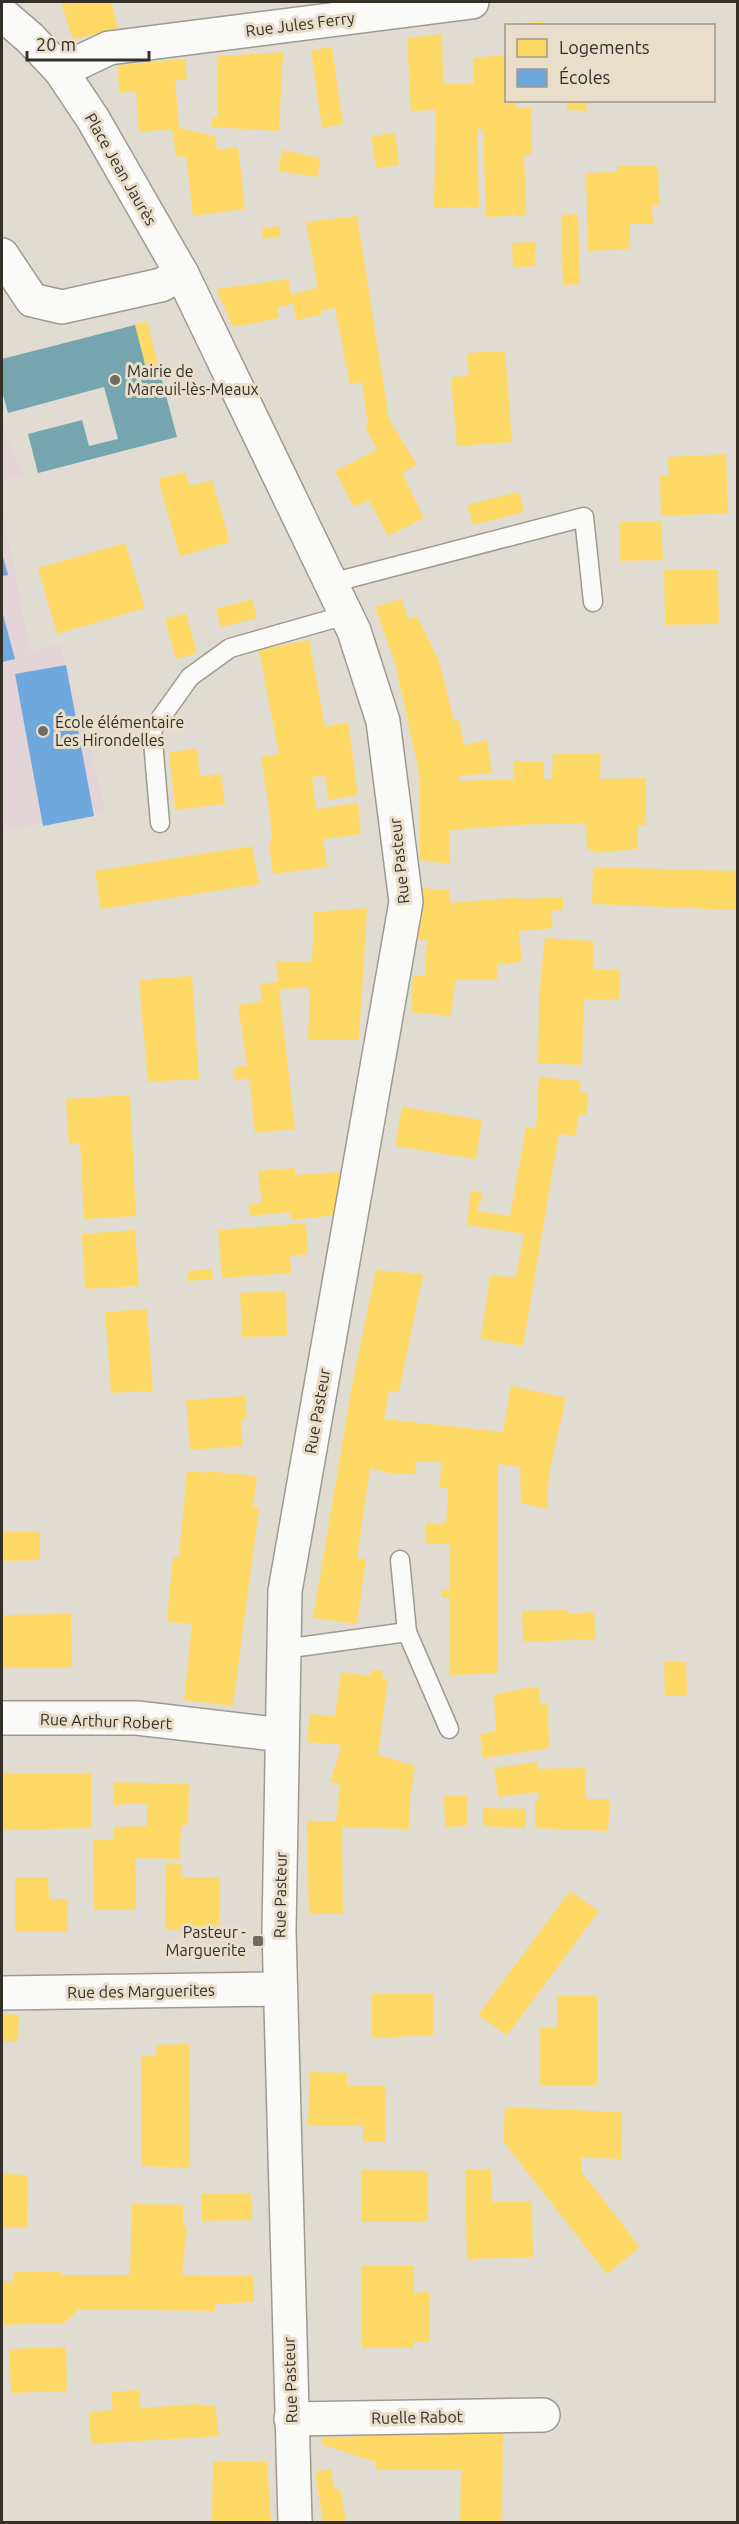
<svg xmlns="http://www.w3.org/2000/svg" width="739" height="2524" font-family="Ubuntu,sans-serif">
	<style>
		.education { fill: #e2d4d7 }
		.homes { fill: #ffd966 }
		.schools { fill: #6fa8dc }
		.public { fill: #76a5af }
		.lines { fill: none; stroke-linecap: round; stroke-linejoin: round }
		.lane-casing { stroke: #9e9a92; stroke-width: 21 }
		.street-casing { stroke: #9e9a92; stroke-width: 36 }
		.secondary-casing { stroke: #9e9a92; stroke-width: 36 }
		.lane { stroke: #fafaf8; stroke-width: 18 }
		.street { stroke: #fafaf8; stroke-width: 33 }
		.secondary { stroke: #fafaf8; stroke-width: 33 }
		.poi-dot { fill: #716c63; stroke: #e8deca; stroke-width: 2 }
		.labels { text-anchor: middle; stroke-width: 6; stroke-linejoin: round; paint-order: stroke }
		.street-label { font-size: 16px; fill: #343028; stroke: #e8deca }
		.poi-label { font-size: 16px; fill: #343028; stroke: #e8deca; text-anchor: start }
	</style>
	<rect width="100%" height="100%" fill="#e1dcd1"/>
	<!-- education -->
	<g class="education">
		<polygon points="2,424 23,474 2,482"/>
		<polygon points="2,503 30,651 60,644 106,811 2,831"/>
	</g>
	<!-- homes -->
	<g class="homes">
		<polygon points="61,2 111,2 118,28 77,39 72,37"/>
		<polygon points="543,21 543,26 518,26 517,24"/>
		<polygon points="442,34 443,84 474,84 473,58 506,55 506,100 516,100 516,107 531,108 532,154 524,155 526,215 486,217 483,130 477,130 479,207 434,208 436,110 411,111 407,38"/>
		<polygon points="332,47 343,124 322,128 311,50"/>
		<polygon points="283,52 279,131 212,127 212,118 218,118 217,56"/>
		<polygon points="185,59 187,80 175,80 179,128 215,136 217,150 238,147 245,209 193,216 186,156 176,157 172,129 139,132 136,91 119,93 118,65"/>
		<polygon points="567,100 587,100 586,111 567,110"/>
		<polygon points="395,133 399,165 376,168 371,136"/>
		<polygon points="282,150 320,158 318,177 278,171"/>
		<polygon points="658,165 659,205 652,205 653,224 630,224 630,249 588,251 586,173 617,172 617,166"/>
		<polygon points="578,214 580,284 563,285 561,215"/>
		<polygon points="357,216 389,419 417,465 402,473 424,518 388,536 369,500 354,507 335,471 377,450 365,426 368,425 362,382 350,384 335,308 321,310 322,315 296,320 293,303 277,308 279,318 233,327 216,289 288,279 291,294 318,288 306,222"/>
		<polygon points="279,226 281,236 263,239 262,228"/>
		<polygon points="535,242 536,266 513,267 512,243"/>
		<polygon points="147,321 159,369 147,372 135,325"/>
		<polygon points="505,351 512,442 457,446 451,377 469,376 467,353"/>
		<polygon points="726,454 728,513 661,516 660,476 669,476 668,457"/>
		<polygon points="185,472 190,486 212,480 230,542 180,556 158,479"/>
		<polygon points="519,492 524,512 473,525 467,505"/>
		<polygon points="661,521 663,560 620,561 619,522"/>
		<polygon points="125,543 145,608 57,634 38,568"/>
		<polygon points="664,570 718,570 719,624 665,625"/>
		<polygon points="252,599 257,618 221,627 216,609"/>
		<polygon points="402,599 408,619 417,616 439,661 454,721 459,720 464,745 487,740 492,773 459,776 459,781 514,779 514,761 544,761 544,779 552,779 553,754 601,754 600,779 646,778 646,826 637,826 637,849 594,853 594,850 587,850 586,823 516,825 449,830 450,864 420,860 420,778 396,666 375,607"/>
		<polygon points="186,613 197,653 176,659 165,619"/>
		<polygon points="309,640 325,727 348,722 358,795 328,800 325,776 312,777 316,809 358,803 361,834 323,839 327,867 273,874 269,842 272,841 270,815 261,757 279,754 259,650"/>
		<polygon points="197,749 200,776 221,774 225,804 175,810 169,752"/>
		<polygon points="252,846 259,884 101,909 95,871"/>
		<polygon points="593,867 738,871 738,910 592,904"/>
		<polygon points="417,888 450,890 450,903 521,897 521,899 563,897 563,910 551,911 553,928 519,931 522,962 497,964 498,980 455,980 451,1016 411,1012 413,975 425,976 427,939 415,940"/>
		<polygon points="367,908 359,1040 308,1040 310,988 279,989 295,1129 255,1133 249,1078 235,1081 233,1068 247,1065 238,1005 262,1002 260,984 278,982 276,961 312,961 314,912"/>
		<polygon points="545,938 593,941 593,969 620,970 619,1000 584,999 582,1065 538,1063 539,998"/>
		<polygon points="192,976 199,1079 148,1082 139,980"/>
		<polygon points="539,1077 581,1081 580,1092 588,1094 586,1116 578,1115 576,1136 559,1134 523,1346 481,1339 490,1276 516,1277 524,1234 467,1225 471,1190 483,1193 477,1211 510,1216 526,1127 536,1129"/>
		<polygon points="130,1095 136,1216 84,1219 80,1143 69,1144 66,1099"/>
		<polygon points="402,1107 482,1120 476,1159 395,1146"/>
		<polygon points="295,1168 295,1175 341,1172 336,1215 291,1220 290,1212 250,1216 249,1204 262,1204 258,1171"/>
		<polygon points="306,1223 308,1254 290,1256 291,1273 222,1278 218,1230"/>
		<polygon points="135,1230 139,1286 85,1289 82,1234"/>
		<polygon points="212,1269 213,1279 188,1281 187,1271"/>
		<polygon points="376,1270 423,1274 399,1392 389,1391 384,1419 503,1432 511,1386 566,1398 549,1473 547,1509 521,1503 520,1467 498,1464 498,1673 450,1675 450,1598 442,1598 442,1589 450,1590 450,1544 425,1544 426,1523 446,1524 448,1488 439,1488 442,1462 415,1461 416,1474 389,1473 370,1468 357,1558 366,1559 357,1624 313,1618 352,1385"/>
		<polygon points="286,1291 287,1336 242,1337 240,1293"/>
		<polygon points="147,1309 153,1391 111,1393 105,1312"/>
		<polygon points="245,1396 247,1418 241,1419 243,1446 190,1450 186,1400"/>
		<polygon points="187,1471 206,1473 207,1471 257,1476 253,1507 259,1508 233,1706 184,1700 192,1624 169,1622 167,1619 173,1557 179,1557"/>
		<polygon points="40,1531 40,1560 4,1561 2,1532"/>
		<polygon points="567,1610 567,1614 594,1612 596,1639 523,1642 522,1611"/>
		<polygon points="71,1614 72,1667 2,1668 2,1615"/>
		<polygon points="664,1662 686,1662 687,1696 665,1696"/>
		<polygon points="371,1670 383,1671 382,1678 388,1679 378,1755 415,1766 410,1797 409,1829 342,1827 343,1914 309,1914 307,1821 336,1821 340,1784 330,1782 342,1745 308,1742 309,1714 335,1716 341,1672 370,1676"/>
		<polygon points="539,1687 540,1704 548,1703 549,1748 483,1758 480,1734 496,1731 494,1695 526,1688"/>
		<polygon points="537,1762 538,1769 585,1768 585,1799 610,1799 608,1831 535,1828 535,1799 539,1799 538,1792 498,1797 494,1768"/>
		<polygon points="91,1773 91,1828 2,1830 2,1774"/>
		<polygon points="113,1782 189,1784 188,1826 181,1825 180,1859 136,1858 136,1910 94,1910 93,1840 114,1840 114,1827 147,1826 147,1803 113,1805"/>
		<polygon points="444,1796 467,1796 467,1826 445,1827"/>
		<polygon points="483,1808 526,1809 526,1828 483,1826"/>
		<polygon points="166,1864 182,1864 182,1877 220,1877 219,1930 165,1930"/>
		<polygon points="15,1877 48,1877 49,1899 68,1899 68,1932 15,1932"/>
		<polygon points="570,1891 599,1911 507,2035 478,2015"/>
		<polygon points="434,1993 433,2035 372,2038 372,1994"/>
		<polygon points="597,1995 597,2085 540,2085 540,2028 557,2028 557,1996"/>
		<polygon points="2,2014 19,2015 18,2042 2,2042"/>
		<polygon points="189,2044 190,2168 141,2166 141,2056 156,2056 157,2045"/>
		<polygon points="310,2072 347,2073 347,2086 386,2086 385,2142 363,2142 363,2126 308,2125"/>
		<polygon points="505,2107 622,2112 621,2159 581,2157 581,2171 640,2247 607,2274 503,2141"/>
		<polygon points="361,2170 428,2171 428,2221 361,2222"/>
		<polygon points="465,2170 491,2170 492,2202 532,2201 533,2257 467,2259"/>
		<polygon points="2,2174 28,2175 27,2228 2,2228"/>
		<polygon points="251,2193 252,2220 202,2221 201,2194"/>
		<polygon points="132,2204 183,2205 183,2226 187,2227 182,2275 253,2276 254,2302 215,2304 215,2311 79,2309 64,2323 2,2325 2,2281 14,2281 14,2272 61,2271 61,2275 130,2275"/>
		<polygon points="361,2266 414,2266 414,2293 429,2292 429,2342 414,2342 414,2348 362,2348"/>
		<polygon points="66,2347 67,2391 11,2393 9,2349"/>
		<polygon points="139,2390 140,2408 199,2404 199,2406 215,2405 219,2436 91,2444 89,2412 113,2410 111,2392"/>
		<polygon points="433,2433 503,2433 502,2522 460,2522 461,2470 376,2470 376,2462 321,2444 322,2438"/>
		<polygon points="213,2461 267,2462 271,2522 212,2522"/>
		<polygon points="331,2469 334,2489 340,2489 346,2522 323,2522 315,2472"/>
	</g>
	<!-- schools -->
	<g class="schools">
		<polygon points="2,553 8,575 2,576"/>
		<polygon points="2,611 15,659 2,662"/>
		<polygon points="66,665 94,816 43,826 15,674"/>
	</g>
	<!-- public -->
	<polygon class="public" points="135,325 147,372 159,369 177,437 38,473 28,434 82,420 89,446 118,439 104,387 8,413 2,391 2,359"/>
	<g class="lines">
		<defs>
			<g id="lane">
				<polyline points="331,583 584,517 593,602"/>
				<polyline points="160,823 152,730 190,677 230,648 346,615"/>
				<polyline points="400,1560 407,1632 449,1729"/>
				<polyline points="284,1649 407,1632"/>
			</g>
			<g id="street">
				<polyline points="61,71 109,48 472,2"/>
				<polyline points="2,255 32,300 62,307 161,285 182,274"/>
				<polyline points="2,1718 137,1718 282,1735"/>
				<polyline points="2,1993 280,1989"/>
				<polyline points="291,2419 543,2415"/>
			</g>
			<polyline id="secondary" points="2,14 30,38 61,71 93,119 182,274 354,631 383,721 406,902 285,1591 279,1931 295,2522"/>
		</defs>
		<!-- lane casing -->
		<use href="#lane" class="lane-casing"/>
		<!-- street casing -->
		<use href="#street" class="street-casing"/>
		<!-- secondary casing -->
		<use href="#secondary" class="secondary-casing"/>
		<!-- lane -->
		<use href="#lane" class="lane"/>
		<!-- street -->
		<use href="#street" class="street"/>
		<!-- secondary -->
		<use href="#secondary" class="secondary"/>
	</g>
	<!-- markers -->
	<g class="poi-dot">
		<circle cx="115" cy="380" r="6"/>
		<circle cx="43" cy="731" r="6"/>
		<rect x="252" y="1935" width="12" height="12" rx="3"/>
	</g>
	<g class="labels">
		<!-- street labels -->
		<g class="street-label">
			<text transform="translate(300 24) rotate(-7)" y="6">Rue Jules Ferry</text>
			<text transform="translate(121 169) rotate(60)" y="6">Place Jean Jaurès</text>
			<text transform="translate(399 861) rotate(-96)" y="6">Rue Pasteur</text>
			<text transform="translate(317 1411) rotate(-80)" y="6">Rue Pasteur</text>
			<text transform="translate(106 1721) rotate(2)" y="6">Rue Arthur Robert</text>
			<text transform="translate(280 1895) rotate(-89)" y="6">Rue Pasteur</text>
			<text transform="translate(141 1991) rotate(-1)" y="6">Rue des Marguerites</text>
			<text transform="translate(290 2380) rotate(-92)" y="6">Rue Pasteur</text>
			<text transform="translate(417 2417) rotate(-1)" y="6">Ruelle Rabot</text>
		</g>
		<!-- poi labels -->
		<g class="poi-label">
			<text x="127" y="377">Mairie de<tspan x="127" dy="18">Mareuil-lès-Meaux</tspan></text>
			<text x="55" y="728">École élémentaire<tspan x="55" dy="18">Les Hirondelles</tspan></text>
			<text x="246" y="1938" text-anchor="end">Pasteur -<tspan x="246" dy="18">Marguerite</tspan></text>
		</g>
	</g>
	<!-- border -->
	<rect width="739" height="2524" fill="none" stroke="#343028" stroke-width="6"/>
	<!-- legend -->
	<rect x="505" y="24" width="210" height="78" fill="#e8deca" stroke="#a09889" stroke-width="1.5"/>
	<rect x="517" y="39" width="30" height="18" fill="#ffd966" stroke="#a09889" stroke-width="1.5"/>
	<text x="559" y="54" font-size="18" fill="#343028">Logements</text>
	<rect x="517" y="69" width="30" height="18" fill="#6fa8dc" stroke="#a09889" stroke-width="1.5"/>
	<text x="559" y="84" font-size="18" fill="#343028">Écoles</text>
	<!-- scale -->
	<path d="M27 51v9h122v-9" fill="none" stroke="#343028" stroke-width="3"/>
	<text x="36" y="51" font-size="18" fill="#343028" stroke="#e8deca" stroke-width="4.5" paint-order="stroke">20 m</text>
</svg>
